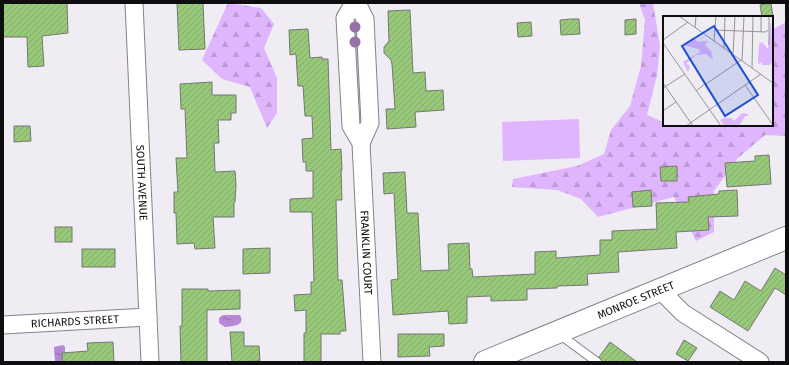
<svg xmlns="http://www.w3.org/2000/svg" width="789" height="365" font-family="'Fira Sans',sans-serif">
	<style>
		.grass { fill: url(#grass-tufts) }
		.forest { fill: url(#forest-firs) }
		.pitch { fill: #dfb5fe }
		.water { fill: url(#water-ripples) }
		.building { fill: url(#building-hatch); stroke: #757873 }
		.lines { fill: none; stroke-linecap: round; stroke-linejoin: round }
		.service-casing { stroke: #868288; stroke-width: 10 }
		.minor-casing { stroke: #868288; stroke-width: 19 }
		.secondary-casing { stroke: #868288; stroke-width: 24 }
		.service { stroke: #fff; stroke-width: 8 }
		.minor { stroke: #fff; stroke-width: 17 }
		.secondary { stroke: #fff; stroke-width: 22 }
		.tree { fill: #9572a8 }
		.labels { text-anchor: middle; stroke-width: 3.5; stroke-linejoin: round; paint-order: stroke }
		.street-label { font-size: 11px; fill: #0e0d0f; stroke: #fff }
		.inset-road { fill: none; stroke: #969398; stroke-width: 1 }
		.view { fill: #1d4ed8; fill-opacity: 0.15; stroke: #1d4ed8; stroke-width: 2 }
		.inset-edge { fill: none; stroke: #0e0d0f; stroke-width: 2 }
	</style>
	<defs>
		<pattern id="grass-tufts" width="24" height="20" patternUnits="userSpaceOnUse"><rect width="24" height="20" fill="#dfb5fe"/><path d="M3 7l-1-3M5 7V3M7 7l1-3M15 17l-1-3M17 17v-4M19 17l1-3" fill="none" stroke="#be9ad8"/></pattern>
		<pattern id="forest-firs" width="22" height="20" patternUnits="userSpaceOnUse"><rect width="22" height="20" fill="#dfb5fe"/><path d="M5 1l3.5 6h-7zM16 11l3.5 6h-7z" fill="#be9ad8"/></pattern>
		<pattern id="water-ripples" width="26" height="14" patternUnits="userSpaceOnUse"><rect width="26" height="14" fill="#b589d5"/><path d="M2 4q2-2 4 0t4 0M15 11q2-2 4 0t4 0" fill="none" stroke="#926eab"/></pattern>
		<pattern id="building-hatch" width="6" height="6" patternUnits="userSpaceOnUse"><rect width="6" height="6" fill="#98c879"/><path d="M-1 1l2-2M0 6l6-6M5 7l2-2" fill="none" stroke="#82ab67"/></pattern>
	</defs>
	<rect width="100%" height="100%" fill="#f0ecf3"/>
	<!-- grass -->
	<polygon class="grass" points="353,22 358,23 362,123 359,126"/>
	<!-- forest -->
	<g class="forest">
		<polygon points="228,3 261,8 274,24 264,48 277,78 277,113 267,128 250,87 222,79 202,60"/>
		<polygon points="639,3 653,3 660,46 657,75 647,115 664,122 664,125 772,125 772,30 786,22 786,136 765,135 738,158 714,191 714,232 696,241 674,197 598,217 581,199 557,190 512,187 513,179 577,166 604,154 611,130 630,106 641,66 645,20"/>
	</g>
	<!-- pitch -->
	<polygon class="pitch" points="579,119 580,158 503,161 502,122"/>
	<!-- water -->
	<g class="water">
		<path d="M223,315H240C246,326 232,326 225,327L219,323V318Z"/>
		<polygon points="63,345 65,347 65,362 55,362 54,347"/>
	</g>
	<!-- building -->
	<g class="building">
		<polygon points="3,3 67,3 68,33 42,36 44,66 28,67 27,37 3,37"/>
		<polygon points="177,3 203,3 205,49 179,50"/>
		<polygon points="771,3 773,17 762,17 760,5"/>
		<polygon points="410,10 413,73 425,72 426,91 443,90 444,110 415,112 416,127 387,129 386,109 395,109 392,64 391,60 384,53 384,47 389,41 388,11"/>
		<polygon points="571,19 579,19 580,34 561,35 560,20"/>
		<polygon points="636,19 636,34 625,35 625,20"/>
		<polygon points="531,22 532,36 518,37 517,23"/>
		<polygon points="308,29 310,58 322,57 322,59 328,59 331,150 341,149 342,170 341,170 342,200 336,200 338,280 342,280 346,331 340,331 340,334 321,334 321,362 304,362 304,333 306,333 306,310 295,311 294,295 311,294 311,282 314,282 312,212 290,212 290,199 313,198 313,171 306,171 306,162 303,162 302,139 313,138 312,116 305,116 303,86 298,86 296,54 290,55 289,30"/>
		<polygon points="212,82 212,95 236,95 236,113 231,113 231,120 218,120 219,143 214,143 215,172 235,171 236,185 235,202 234,202 234,217 213,217 215,248 195,249 194,243 177,244 176,213 174,213 174,192 178,192 176,158 187,158 185,109 181,109 180,84"/>
		<polygon points="14,126 30,126 31,141 14,142"/>
		<polygon points="769,155 771,184 727,187 725,163 755,161 755,156"/>
		<polygon points="677,166 677,181 661,181 660,167"/>
		<polygon points="405,172 407,213 418,213 421,271 449,270 448,244 469,243 470,269 472,269 473,277 535,274 535,252 556,251 556,258 600,255 600,240 612,240 612,231 657,229 656,203 689,202 688,197 719,194 719,191 737,190 738,216 708,217 709,230 676,232 677,248 618,252 619,272 587,274 588,285 557,286 557,288 527,289 527,300 491,301 491,296 467,297 467,323 449,324 448,311 393,315 391,280 398,279 394,193 384,194 383,173"/>
		<polygon points="651,190 652,206 633,207 632,192"/>
		<rect x="55" y="227" width="17" height="15"/>
		<polygon points="270,248 270,273 243,274 243,249"/>
		<rect x="82" y="249" width="33" height="18"/>
		<polygon points="775,268 786,275 786,295 775,288 748,331 710,307 720,291 734,300 745,281 761,291"/>
		<polygon points="182,289 208,289 208,291 240,290 240,309 207,310 207,362 181,362 180,326 182,326"/>
		<polygon points="230,332 244,332 244,346 259,346 260,361 232,362"/>
		<polygon points="398,334 444,334 444,346 429,347 430,356 398,357"/>
		<polygon points="684,340 697,348 688,361 676,354"/>
		<polygon points="113,342 114,362 62,362 62,353 88,351 87,343"/>
		<polygon points="610,342 637,362 602,362 599,357"/>
	</g>
	<g class="lines">
		<defs>
			<polyline id="service" points="559,334 597,362"/>
			<g id="minor">
				<path id="s1" d="M134,3L150,362"/>
				<path id="s2" d="M354,3L345,18L351,126L361,143L372,362"/>
				<polyline points="357,3 365,19 370,123 361,143"/>
				<polyline points="660,290 683,313 760,362"/>
				<path id="s3" d="M3,325L148,317"/>
			</g>
			<g id="secondary">
				<path id="s4" d="M485,362L786,238"/>
			</g>
		</defs>
		<!-- service casing -->
		<use href="#service" class="service-casing"/>
		<!-- minor casing -->
		<use href="#minor" class="minor-casing"/>
		<!-- secondary casing -->
		<use href="#secondary" class="secondary-casing"/>
		<!-- service -->
		<use href="#service" class="service"/>
		<!-- minor -->
		<use href="#minor" class="minor"/>
		<!-- secondary -->
		<use href="#secondary" class="secondary"/>
	</g>
	<!-- trees -->
	<g class="tree">
		<circle cx="355" cy="27" r="5.5"/>
		<circle cx="355" cy="42" r="5.5"/>
	</g>
	<g class="labels">
		<!-- street labels -->
		<g class="street-label">
			<text dy="4" stroke="none"><textPath href="#s1" startOffset="180">SOUTH AVENUE</textPath></text>
			<text dy="4" stroke="none"><textPath href="#s2" startOffset="255">FRANKLIN COURT</textPath></text>
			<text dy="4" stroke="none"><textPath href="#s4" startOffset="163">MONROE STREET</textPath></text>
			<text dy="4" stroke="none"><textPath href="#s3" startOffset="72">RICHARDS STREET</textPath></text>
		</g>
	</g>
	<!-- overview -->
	<g transform="translate(663 16)">
		<rect width="110" height="110" fill="#f0ecf3"/>
		<path d="M108,3L110,44L107,49H99V46L95,48V46L96,28L99,26L105,33ZM30,21L35,26L45,25L42,29L48,35L50,44L43,38L33,39L23,48L27,50L25,56L20,46L37,36L36,33L20,29ZM79,97L85,98V100H82L76,110H61L57,104L61,102H68L71,105Z" fill="#dfb5fe"/>
		<path class="inset-road" d="M16,0L110,67M32,12L33,0M52,14L103,16L105,14M98,16V0M0,24L25,6M51,25L53,0M0,27L58,110M106,29V0M61,32L62,0M70,38L72,0M79,45L81,0M89,52L90,0M0,67L30,110M43,68L78,44M82,69L110,109M0,72L22,58M33,75L43,67M0,95L13,86M23,110L98,58"/>
		<path class="view" d="M51,10L95,79L62,100L19,30Z"/>
		<rect width="110" height="110" class="inset-edge"/>
	</g>
	<!-- border -->
	<rect width="789" height="365" fill="none" stroke="#0e0d0f" stroke-width="8"/>
</svg>
